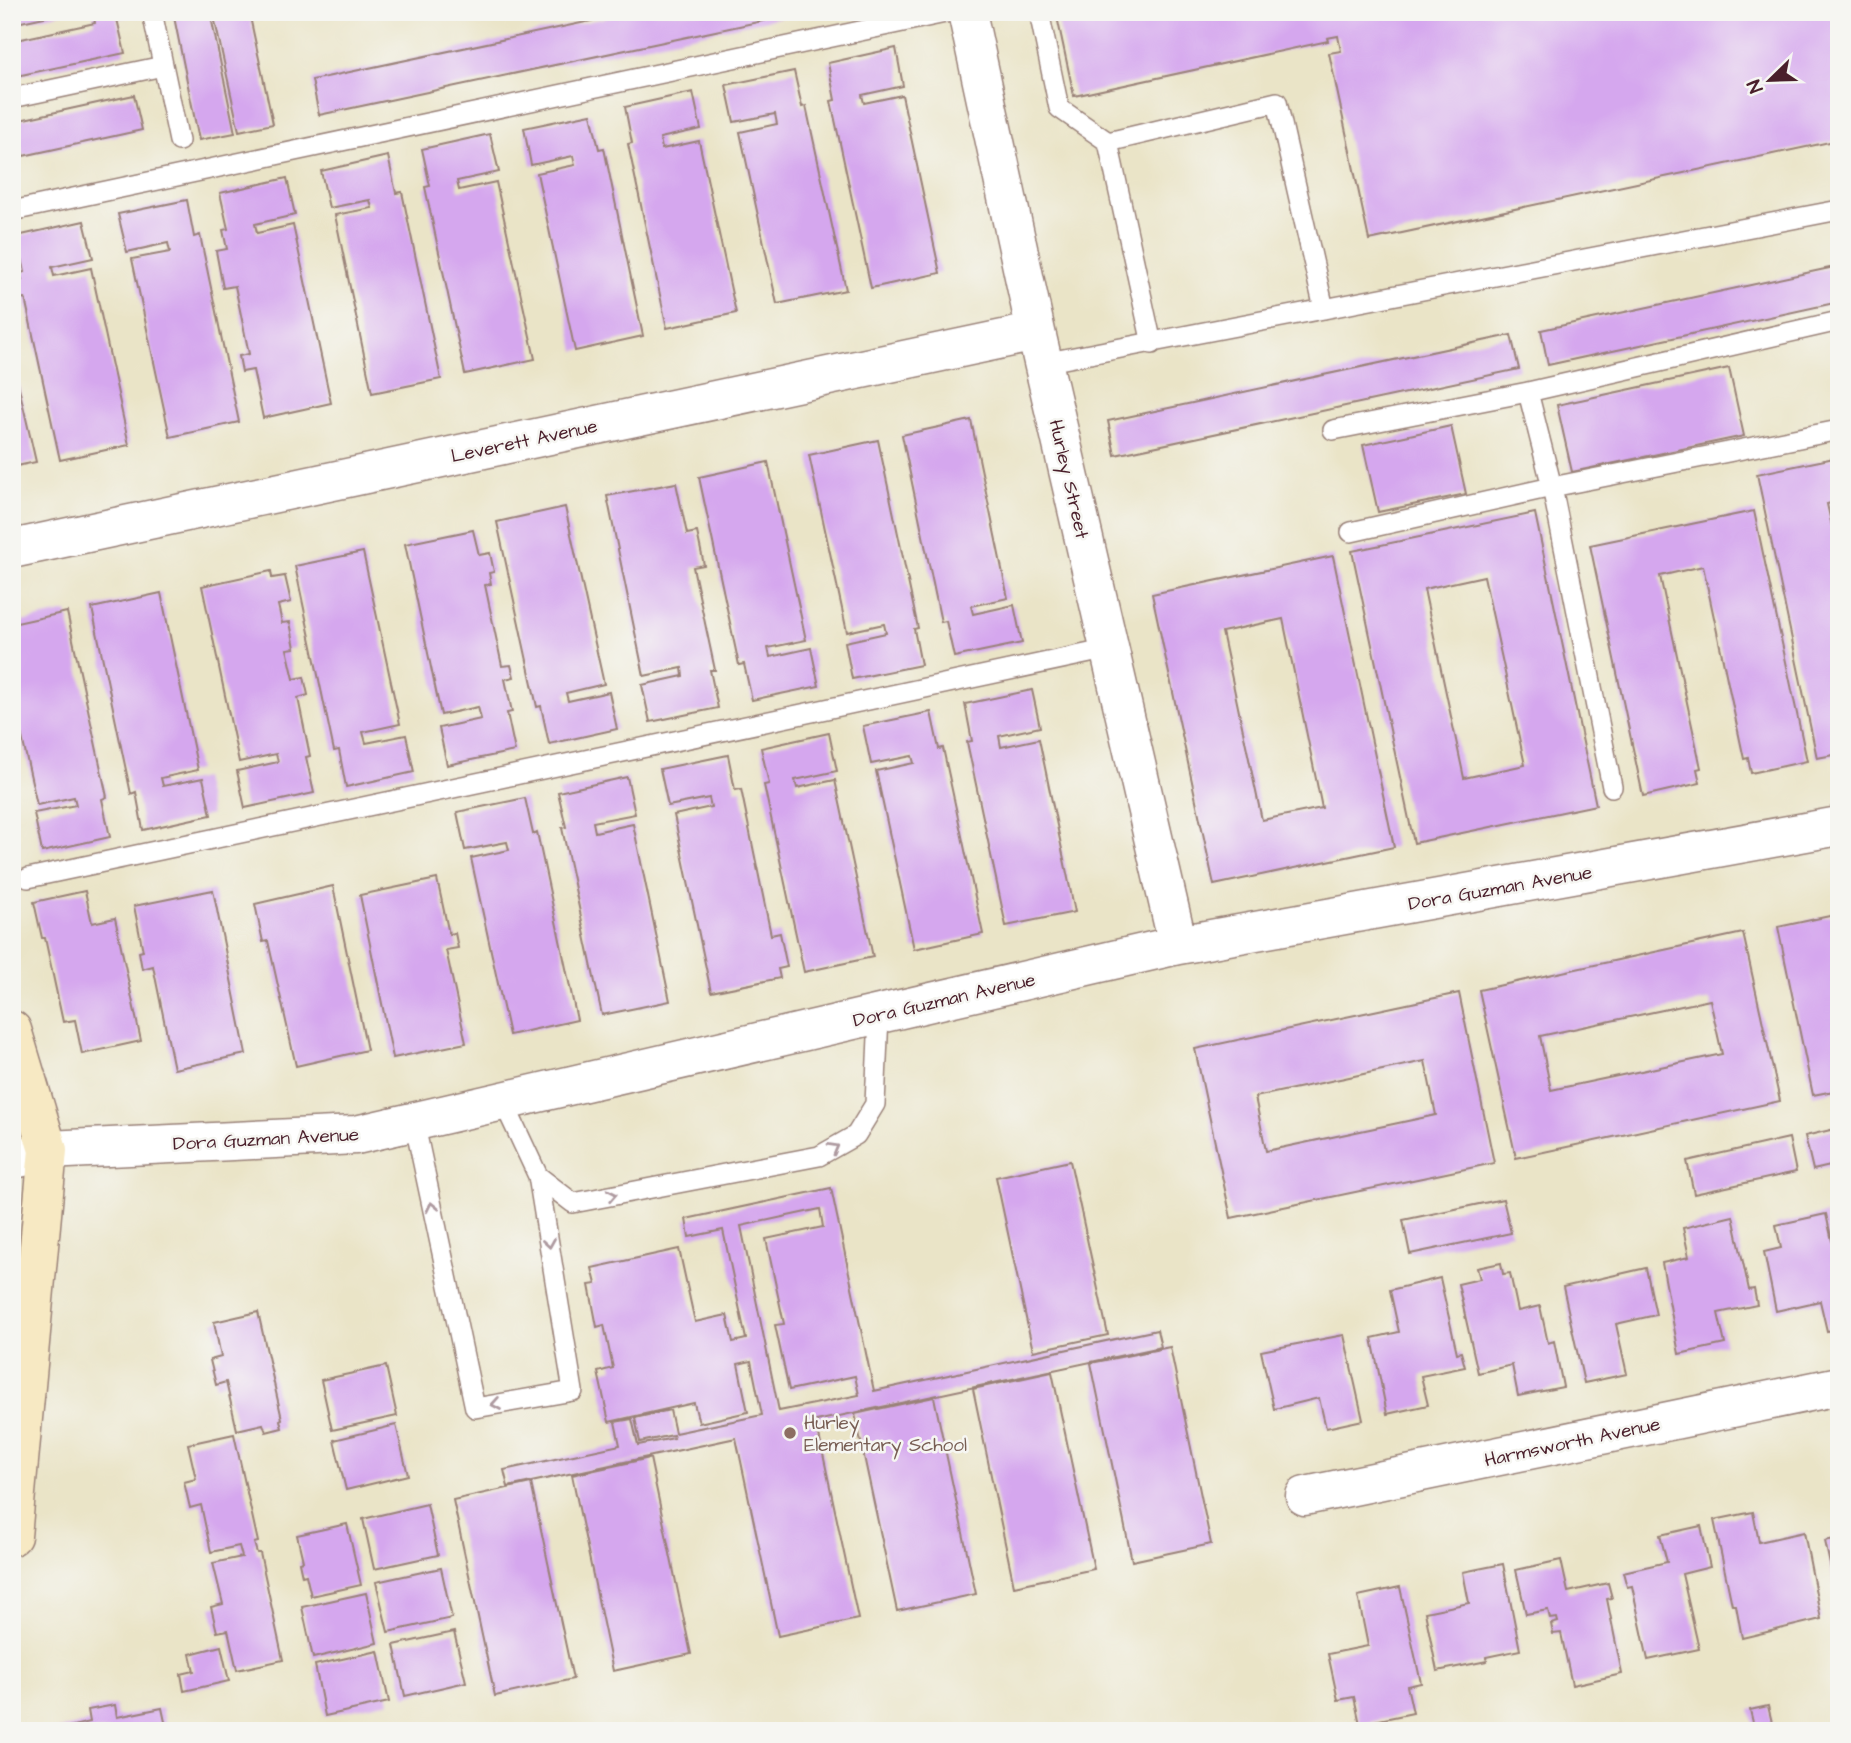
<svg xmlns="http://www.w3.org/2000/svg" width="1851" height="1743" viewBox="0 0 1851 1743" font-family="'Architects Daughter',sans-serif">
  <rect width="100%" height="100%" fill="#f6f6f2"/>
  <filter id="ink" filterUnits="userSpaceOnUse"><feTurbulence type="fractalNoise" baseFrequency=".0143" numOctaves="2"/><feDisplacementMap in="SourceGraphic" scale="14" xChannelSelector="R" yChannelSelector="G"/><feConvolveMatrix kernelMatrix="1 2 1 2 8 2 1 2 1" color-interpolation-filters="sRGB"/></filter>
  <filter id="wash" filterUnits="userSpaceOnUse"><feTurbulence type="fractalNoise" baseFrequency=".00686" numOctaves="4" result="noise"/><feDisplacementMap in="SourceGraphic" scale="28" xChannelSelector="R" yChannelSelector="G"/><feGaussianBlur stdDeviation="1.57" result="paint"/><feColorMatrix in="noise" values="0 0 0 0 0 0 0 0 0 0 0 0 0 0 0 0 0 1.4 0 .05"/><feComposite in="paint" operator="in"/></filter>
  <g filter="url(#wash)">
    <rect width="100%" height="100%" fill="#eae4c7"/>
    <g id="blocks">
      <path fill="#d5a7ee" fill-rule="evenodd" d="M12 12H63V13L12 24Z
        M93 12H130V16L117 19 125 53 12 77V41L95 23Z
        M173 12H210L235 133 199 140Z
        M213 12H249L273 124 239 131Z
        M633 12 800 13 319 115 312 80Z
        M1056 12H1342L1343 16 1360 12H1839V140L1369 240 1329 53 1341 51 1338 36 1327 38 1328 41 1074 96Z
        M896 48 903 86 862 95 864 103 902 95 940 273 871 288 831 101 835 100 828 63Z
        M794 71 802 107 806 106 846 290 777 304 740 132 777 124 775 114 734 122 726 85Z
        M693 92 701 129 660 138 662 149 699 141 736 313 667 328 628 144 632 143 625 107Z
        M134 95 142 130 23 156 15 121Z
        M591 114 599 149 604 148 643 336 575 351 537 173 575 165 573 156 531 165 524 128Z
        M490 134 499 172 457 181 459 190 496 182 535 359 465 374 425 187 430 186 422 149Z
        M388 156 396 193 402 192 441 379 372 393 335 215 372 208 370 200 329 208 321 171Z
        M287 178 295 215 255 224 257 233 293 225 331 403 263 418 253 370 242 372 239 356 249 354 235 286 223 288 216 251 227 249 223 230 228 229 220 193Z
        M187 200 194 237 200 235 239 422 170 437 132 259 170 252 168 243 127 252 118 214Z
        M84 221 93 258 52 267 54 276 91 268 129 445 60 460 25 298 14 300 12 282 22 280 20 273 25 272 17 236Z
        M1839 266V302L1548 365 1541 330Z
        M1511 335 1519 369 1115 455 1108 421Z
        M12 357 36 462 12 467Z
        M1729 368 1744 436 1572 472 1557 405Z
        M971 420 1008 598 971 606 973 614 1014 605 1022 643 954 657 946 621 941 622 902 435Z
        M1451 426 1466 494 1378 512 1363 445Z
        M878 440 918 628 914 629 921 665 852 679 845 642 886 633 884 624 847 632 809 455Z
        M1839 457V501L1827 504 1839 558V754L1817 758 1757 474Z
        M768 462 806 640 768 648 770 657 811 648 819 686 752 700 744 664 739 665 699 477Z
        M676 483 687 534 697 532 704 565 693 567 715 670H710L718 708 650 722 642 685 683 676 682 668 644 676 607 496Z
        M565 507 604 684 566 693 568 701 609 692 617 729 549 744 541 706 537 707 497 522Z
        M1754 511 1807 761 1751 773 1748 758 1744 759 1703 566 1660 576 1701 768 1697 769 1700 783 1643 796 1590 545Z
        M1535 513 1596 805 1414 843 1352 551ZM1484 576 1525 765 1464 778 1424 589Z
        M473 530 479 555 490 553 494 572 489 573 491 584 485 585 502 666 511 665 514 677 505 679 512 712 507 713 515 751 447 765 439 728 481 719 478 707 441 715 405 544Z
        M363 552 400 724 363 732 366 743 406 735 414 772 346 787 339 750 334 751 295 566Z
        M1333 556 1394 847 1214 885 1152 594ZM1283 619 1322 808 1262 820 1222 632Z
        M271 571 272 578 285 576 291 602 278 605 282 623 290 622 295 648 287 649 294 679 304 677 308 695 298 698 310 756 306 757 314 793 245 808 237 771 278 762 276 754 239 762 202 586Z
        M161 593 198 770 161 778 163 786 203 778 211 815 143 830 136 792 131 794 92 608Z
        M67 612 107 797 102 799 110 837 42 852 34 813 76 805 74 797 37 805 12 692V624Z
        M1032 690 1040 727 999 736 1001 747 1039 739 1075 912 1006 926 967 742 972 741 965 704Z
        M931 712 939 749 943 748 983 934 914 949 876 771 914 763 912 756 871 764 863 726Z
        M829 733 837 771 795 780 797 788 835 780 873 957 804 972 764 785 769 784 761 748Z
        M728 755 735 790 741 789 771 935 780 933 787 967 778 969 780 978 711 992 674 815 711 807 709 798 668 806 660 769Z
        M627 777 635 814 593 822 595 832 633 824 670 1001 602 1015 562 828 566 827 558 792Z
        M525 798 533 834 537 832 577 1020 509 1035 471 858 509 850 507 842 465 850 457 812Z
        M437 879 449 934 455 933 458 948 446 950 466 1043 393 1058 360 895Z
        M333 886 367 1050 296 1066 268 941 263 942 255 904Z
        M213 890 246 1054 174 1069 153 966 142 969 139 952 143 951 134 906Z
        M85 891 92 923 115 918 141 1041 82 1054 75 1020 63 1022 45 938H42L34 902Z
        M1839 914V974L1835 975 1839 990V1090L1813 1095 1778 927Z
        M1743 933 1780 1101 1516 1158 1479 990ZM1710 1000 1722 1054 1551 1090 1540 1036Z
        M1459 993 1494 1163 1231 1218 1195 1049ZM1425 1061 1436 1115 1266 1151 1255 1097Z
        M1839 1128V1164L1813 1170 1805 1136Z
        M1789 1138 1796 1172 1694 1194 1687 1161Z
        M1070 1161 1108 1335 1033 1351 996 1177Z
        M831 1188 874 1391 1157 1330 1161 1347 816 1421 858 1619 778 1636 736 1438 508 1487 504 1470 620 1445 615 1422 632 1419 638 1445 674 1438 673 1435 640 1442 635 1418 670 1410 675 1433 762 1415 751 1361 738 1364 748 1412 699 1423 694 1403 609 1422 598 1372 613 1368 604 1325 597 1327 589 1285 596 1284 592 1268 679 1249 695 1322 727 1315 733 1342 746 1339 723 1230 689 1237 686 1219ZM820 1209 823 1227 766 1239 784 1324 775 1325 789 1390 855 1376 859 1395 779 1411 741 1226Z
        M1503 1199 1511 1233 1410 1254 1403 1220Z
        M1826 1214 1832 1241 1839 1239V1329L1827 1331 1820 1301 1776 1311 1764 1252 1781 1248 1776 1225Z
        M1733 1216 1749 1290 1754 1289 1757 1305 1718 1313 1725 1344 1679 1354 1662 1263 1689 1257 1683 1228Z
        M1501 1263 1503 1274 1510 1273 1518 1311 1540 1306 1548 1343 1554 1341 1563 1387 1518 1396 1512 1365 1478 1373 1458 1284 1480 1279 1477 1268Z
        M1646 1268 1656 1315 1616 1324 1627 1374 1584 1383 1563 1287Z
        M1440 1278 1457 1353 1461 1352 1465 1367 1421 1376 1428 1405 1387 1414 1372 1338 1399 1332 1390 1290Z
        M258 1312 282 1419 280 1420 282 1428 266 1432 263 1424 237 1430 226 1382 216 1385 210 1360 221 1357 214 1322Z
        M1344 1335 1363 1420 1326 1428 1319 1398 1274 1409 1261 1351Z
        M1170 1347 1211 1544 1132 1561 1091 1363Z
        M386 1366 397 1416 332 1430 321 1380Z
        M1052 1372 1094 1569 1014 1586 973 1389Z
        M934 1397 976 1594 897 1611 855 1414Z
        M396 1425 408 1475 346 1490 334 1440Z
        M234 1434 258 1542 254 1543 257 1553H260L283 1660 237 1670 228 1630 217 1632 211 1607 223 1604 213 1563 242 1557 239 1546 211 1552 201 1505 190 1508 184 1482 196 1479 188 1444Z
        M650 1458 691 1654 613 1671 572 1475Z
        M531 1483 573 1679 495 1696 453 1500Z
        M427 1504 438 1555 374 1569 363 1519Z
        M1753 1512 1759 1542 1804 1532 1821 1619 1742 1638 1736 1605H1732L1714 1520Z
        M347 1524 361 1585 311 1596 306 1575 302 1576 299 1562 303 1561 297 1535Z
        M1701 1526 1710 1567 1682 1574 1699 1649 1648 1660 1632 1586 1627 1587 1623 1572 1667 1562 1660 1535Z
        M1839 1538V1602H1838L1825 1541Z
        M1561 1560 1568 1592 1608 1583 1612 1598 1607 1599 1622 1674 1572 1685 1561 1633 1553 1634 1551 1624 1558 1622 1557 1618 1550 1619 1548 1610 1526 1614 1516 1570Z
        M1503 1564 1520 1650 1486 1657 1487 1661 1437 1671 1425 1612 1469 1603 1463 1572Z
        M441 1568 452 1618 388 1632 376 1582Z
        M1400 1587 1421 1683 1407 1686 1413 1713 1360 1724 1354 1697 1338 1700 1328 1654 1368 1646 1358 1596Z
        M366 1593 377 1643 313 1658 302 1607Z
        M454 1632 466 1682 405 1696 394 1645Z
        M221 1646 229 1681 184 1691 181 1674 194 1671 190 1654Z
        M378 1651 389 1702 325 1716 315 1665Z
        M115 1705 117 1717 162 1708 167 1731H52L90 1722 88 1710Z
        M1768 1706 1774 1731H1755L1750 1710Z"/>
    </g>
  </g>
  <g filter="url(#ink)">
    <use href="#blocks" fill-opacity="0" stroke="#9a8279" stroke-width="2"/>
    <g fill="none" stroke-linecap="round" stroke-linejoin="round">
      <g stroke="#9a8279" stroke-width="22">
        <path id="lane" d="M152 12 179 141
          M1039 12 1059 108 1108 142
          M12 98 163 66
          M12 211 950 12
          M1152 344 1108 142 1277 102 1324 309
          M1043 363 1834 211 1839 213
          M1333 430 1528 392
          M1351 532 1552 487 1528 392 1839 321
          M1612 787 1552 487 1839 430
          M28 878 1109 649
          M503 1101 538 1176 573 1203 819 1156 856 1135 875 1104 879 1015
          M414 1121 475 1408 573 1391 538 1176"/>
      </g>
      <g stroke="#9a8279" stroke-width="41">
        <path id="street" d="M967 12 1036 332 1178 945
          M12 549 1036 332
          M12 1160 48 1150 356 1135 1178 945 1839 826
          M1305 1496 1839 1386"/>
      </g>
      <g stroke="#9a8279" stroke-width="41">
        <path id="secondary" d="M12 1030 48 1150 12 1536"/>
      </g>
      <use href="#lane" stroke="#fff" stroke-width="19"/>
      <use href="#street" stroke="#fff" stroke-width="38"/>
      <use href="#secondary" stroke="#f7e9c3" stroke-width="38"/>
    </g>
    <defs><path id="oneway-chevron" d="M-2-3.5L2.5 0L-2 3.5" fill="none" stroke-width="1.6" stroke-linecap="round" stroke-linejoin="round" transform="scale(1.75)"/></defs>
    <g stroke="#ae9aa0">
      <use href="#oneway-chevron" transform="translate(834 1148) rotate(-29)"/>
      <use href="#oneway-chevron" transform="translate(612 1195) rotate(-11)"/>
      <use href="#oneway-chevron" transform="translate(432 1207) rotate(-102)"/>
      <use href="#oneway-chevron" transform="translate(549 1243) rotate(81)"/>
      <use href="#oneway-chevron" transform="translate(496 1404) rotate(170)"/>
    </g>
  </g>
  <circle fill="#8d6e63" stroke="#f6f6f2" stroke-width="2.5" cx="790" cy="1433" r="7"/>
  <g text-anchor="middle" stroke-width="5" stroke-linejoin="round" paint-order="stroke">
    <g font-size="19" fill="#4a1f2b" stroke="#f6f6f2">
      <text transform="translate(524 440) rotate(-12)" y="7">Leverett Avenue</text>
      <text transform="translate(1070 479) rotate(77)" y="7">Hurley Street</text>
      <text transform="translate(1500 887) rotate(-10)" y="7">Dora Guzman Avenue</text>
      <text transform="translate(944 999) rotate(-13)" y="7">Dora Guzman Avenue</text>
      <text transform="translate(266 1138) rotate(-3)" y="7">Dora Guzman Avenue</text>
      <text transform="translate(1572 1441) rotate(-12)" y="7">Harmsworth Avenue</text>
    </g>
    <g font-size="19" fill="#785e54" stroke="#f6f6f2" text-anchor="start">
      <text x="804" y="1429">Hurley<tspan x="804" dy="22">Elementary School</tspan></text>
    </g>
  </g>
  <rect width="1851" height="1743" fill="none" stroke="#f6f6f2" stroke-width="42"/>
  <g transform="translate(1770 80) rotate(247)" stroke="#f6f6f2" stroke-width="5" paint-order="stroke">
  <path d="M0-5L12 26L0 18L-12 26Z" fill="#4a1f2b"/>
  <text y="-10" font-size="19" font-weight="bold" text-anchor="middle" fill="#4a1f2b">N</text>
  </g>
</svg>
